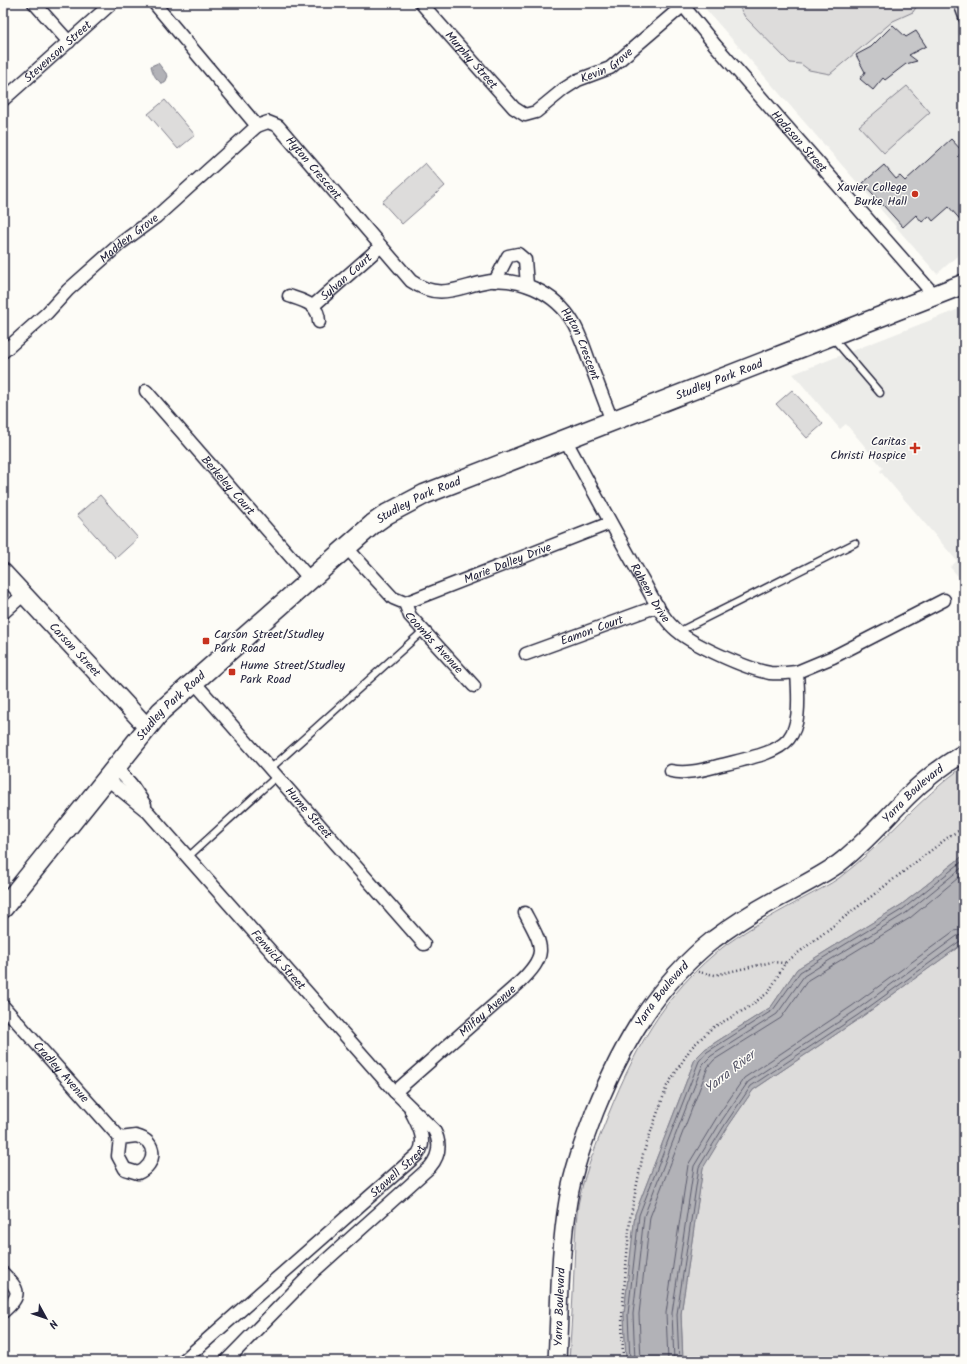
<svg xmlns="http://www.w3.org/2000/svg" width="967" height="1364" viewBox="0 0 967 1364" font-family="Kalam,sans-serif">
  <rect width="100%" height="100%" fill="#fdfcf7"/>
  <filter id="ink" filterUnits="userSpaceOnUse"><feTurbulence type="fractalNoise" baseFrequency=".025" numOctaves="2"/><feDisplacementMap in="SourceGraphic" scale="8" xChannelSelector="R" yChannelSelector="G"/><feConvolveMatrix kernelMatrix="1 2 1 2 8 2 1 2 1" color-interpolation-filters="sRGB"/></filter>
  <g filter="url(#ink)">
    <path fill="#ecece9" d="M703 3H964V250L937 274 703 6Z
      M964 307V583L950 567 957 561 880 471 883 468 846 424 840 429 793 374Z"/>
    <path fill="#dddcdb" stroke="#807f8b" d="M737 3H919L913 12 893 21 830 74 809 70 801 64 790 63 745 17Z
      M907 86 930 112 884 153 859 126Z
      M165 100 195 135 178 149 148 114Z
      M425 163 445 186 402 224 382 202Z
      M792 390 823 424 807 438 776 404Z
      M100 495 138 538 116 558 77 515Z
      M964 766V855L901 905 797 969 771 1007 705 1049 695 1059 635 1214 624 1314 626 1361H569C571 1330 573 1300 574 1269 575 1248 575 1226 578 1205 583 1178 593 1153 603 1128 631 1056 663 992 727 944 752 926 779 912 806 897 817 891 829 885 839 878 884 844 918 799 964 766Z
      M964 943V1361H683L681 1314 703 1167 729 1125 753 1090 860 1018Z"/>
    <path fill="#b2b2b7" stroke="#787885" d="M158 63 168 76 165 83H161C155 78 153 74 151 66Z
      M964 855V943L860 1018 753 1090 729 1125 703 1168 681 1314 683 1361H626L624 1314 635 1214 695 1059 705 1049 771 1007 797 969 901 905Z"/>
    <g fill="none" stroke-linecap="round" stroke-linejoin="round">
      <path stroke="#5c5c6d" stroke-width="1" d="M630 1361 628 1314 639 1215 699 1061 707 1052 773 1010 800 972 903 909 964 860
        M635 1361 633 1314 644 1216 703 1064 711 1056 777 1014 804 976 906 913 964 866
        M641 1361 639 1314 650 1217 708 1067 714 1060 781 1018 808 980 910 918 964 873
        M668 1361 666 1313 688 1165 717 1117 744 1078 852 1006 954 931 964 929
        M674 1361 672 1313 694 1166 722 1120 748 1082 855 1011 957 936 964 935
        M679 1361 677 1314 699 1167 726 1123 751 1086 858 1015 960 941 964 940"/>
    </g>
    <path fill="#c6c6c8" stroke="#22223b" d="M893 25 906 37 916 31 926 46 909 55 917 61 906 64 885 80 883 78 873 90 860 79 865 72 856 55 871 47Z
      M951 139 963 152 959 155 964 160V224L949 207 933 221 929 216 922 222 916 215 903 227 863 183 884 165 896 179 900 176 905 181Z"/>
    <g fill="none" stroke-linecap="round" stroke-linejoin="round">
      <g stroke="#22223b" stroke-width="9">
        <path id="lane" d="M959 9 964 23
          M833 338 880 393
          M678 632 855 543
          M270 769 423 631
          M188 857 277 776"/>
      </g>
      <g stroke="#22223b" stroke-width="15">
        <g id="street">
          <path d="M34 3 69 42"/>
          <path id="s1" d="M154 3 257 126 268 122 278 126 411 281C437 299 453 290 480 283 516 274 556 292 574 324 580 335 584 347 588 358 596 379 604 400 612 421"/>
          <path id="s2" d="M421 3 514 108 525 115 536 112 564 89 578 80 610 68 686 3"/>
          <path id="s3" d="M681 3 715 45 935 296"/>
          <path id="s4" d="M3 100 112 3"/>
          <path d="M495 281 508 256 518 254 525 260 527 285"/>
          <path d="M289 296C304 301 319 304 319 322"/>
          <path id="s5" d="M313 306 380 247"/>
          <path id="s6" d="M3 352 47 313 68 290 121 243 156 217 257 126"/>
          <path id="s7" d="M146 391 310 579"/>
          <path id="s8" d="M565 439C590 485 615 531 641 577 651 594 660 615 674 628 690 644 747 669 770 673 779 674 788 673 797 672 802 744 793 748 726 764 708 768 689 775 671 771"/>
          <path id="s9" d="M346 547 393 598 405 603 410 616 474 686"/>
          <path id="s10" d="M405 603 610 523"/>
          <path d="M3 613 23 595"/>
          <path id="s11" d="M526 654 658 606"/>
          <path d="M797 672 833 657 944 600"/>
          <path id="s12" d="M194 682 424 944"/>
          <path d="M115 767 131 784 145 805"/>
          <path id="s13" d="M106 778 148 812 395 1092 434 1130C441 1143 440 1155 430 1167L313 1272 226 1361"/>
          <path id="s14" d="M3 1006 120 1138"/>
          <path id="s15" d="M395 1092 519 983C549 954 543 947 525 913"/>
          <path d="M136 1136C158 1141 157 1165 138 1173L125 1169 118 1156 120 1138Z"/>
          <path d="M3 1273C19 1290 23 1294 3 1312"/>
          <path id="s16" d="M183 1361 418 1154C428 1140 417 1124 411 1111"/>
        </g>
      </g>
      <g stroke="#22223b" stroke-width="20">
        <g id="secondary">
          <path id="s17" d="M3 572 147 727"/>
          <path id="s18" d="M557 1361C560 1308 559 1253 568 1201 573 1170 584 1140 595 1111 622 1045 657 984 714 939 733 925 753 912 773 901 795 889 818 878 838 864 864 844 885 819 908 796 925 779 944 765 964 753"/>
        </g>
      </g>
      <g stroke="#22223b" stroke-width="22">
        <g id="primary">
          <path id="s19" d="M3 908 161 711 373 524 387 514 425 494 964 284"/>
        </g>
      </g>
      <path stroke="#22223b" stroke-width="2.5" stroke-dasharray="1 3" stroke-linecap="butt" d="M698 972 715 975 772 962 785 963
        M623 1361 622 1315 630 1219 643 1154 667 1086 691 1048 712 1028 746 1009 769 992 785 963 951 835 964 828"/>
      <use href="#lane" stroke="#fdfcf7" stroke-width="6"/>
      <use href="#street" stroke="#fdfcf7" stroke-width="12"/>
      <use href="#secondary" stroke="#fdfcf7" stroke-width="17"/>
      <use href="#primary" stroke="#fdfcf7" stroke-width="19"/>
    </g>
  </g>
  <g fill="#c8321e" stroke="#fdfcf7" stroke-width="1.5">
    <circle cx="915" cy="194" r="4"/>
    <path d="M913 442h4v4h4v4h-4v4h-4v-4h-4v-4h4z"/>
    <rect x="202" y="637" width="8" height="8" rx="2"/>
    <rect x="228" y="668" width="8" height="8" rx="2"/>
  </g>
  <g text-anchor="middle" stroke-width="3" stroke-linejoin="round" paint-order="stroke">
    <g font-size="12" fill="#22223b" stroke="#fdfcf7">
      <text dy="4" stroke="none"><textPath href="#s4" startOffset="73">Stevenson Street</textPath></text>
      <text dy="4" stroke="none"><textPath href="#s2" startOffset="76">Murphy Street</textPath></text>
      <text dy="4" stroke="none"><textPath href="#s2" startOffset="250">Kevin Grove</textPath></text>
      <text dy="4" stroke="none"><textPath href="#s3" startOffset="182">Hodgson Street</textPath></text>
      <text dy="4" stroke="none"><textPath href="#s1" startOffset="238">Hyton Crescent</textPath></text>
      <text dy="4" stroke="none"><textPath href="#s6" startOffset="170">Madden Grove</textPath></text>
      <text dy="4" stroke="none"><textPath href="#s5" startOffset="44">Sylvan Court</textPath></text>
      <text dy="4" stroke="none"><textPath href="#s1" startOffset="590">Hyton Crescent</textPath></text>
      <text dy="4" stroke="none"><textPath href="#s19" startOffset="911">Studley Park Road</textPath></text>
      <text dy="4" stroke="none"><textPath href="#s7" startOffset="125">Berkeley Court</textPath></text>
      <text dy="4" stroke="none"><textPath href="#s19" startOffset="587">Studley Park Road</textPath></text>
      <text dy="4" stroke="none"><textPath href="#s10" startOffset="110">Marie Dalley Drive</textPath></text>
      <text dy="4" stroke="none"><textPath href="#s8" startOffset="176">Raheen Drive</textPath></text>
      <text dy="4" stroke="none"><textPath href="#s11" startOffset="70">Eamon Court</textPath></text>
      <text dy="4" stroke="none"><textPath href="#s9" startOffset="132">Coombs Avenue</textPath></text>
      <text dy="4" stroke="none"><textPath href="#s17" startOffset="106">Carson Street</textPath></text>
      <text dy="4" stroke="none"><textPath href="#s19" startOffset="263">Studley Park Road</textPath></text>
      <text dy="4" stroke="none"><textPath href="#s18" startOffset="714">Yarra Boulevard</textPath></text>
      <text dy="4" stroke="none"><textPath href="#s12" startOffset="174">Hume Street</textPath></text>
      <text dy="4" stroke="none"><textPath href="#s13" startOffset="251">Fenwick Street</textPath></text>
      <text dy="4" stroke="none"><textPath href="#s18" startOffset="390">Yarra Boulevard</textPath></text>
      <text dy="4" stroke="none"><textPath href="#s15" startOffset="123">Milfay Avenue</textPath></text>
      <text dy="4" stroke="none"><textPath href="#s14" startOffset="88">Cradley Avenue</textPath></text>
      <text dy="4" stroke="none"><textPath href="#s16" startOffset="287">Stawell Street</textPath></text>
      <text dy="4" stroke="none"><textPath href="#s18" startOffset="54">Yarra Boulevard</textPath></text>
    </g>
    <g font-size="12" fill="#22223b" stroke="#fdfcf7" text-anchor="end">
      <text x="907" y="191">Xavier College<tspan x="907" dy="14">Burke Hall</tspan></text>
      <text x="906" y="445">Caritas<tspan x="906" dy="14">Christi Hospice</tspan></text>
      <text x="214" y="638" text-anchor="start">Carson Street/Studley<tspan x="214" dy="14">Park Road</tspan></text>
      <text x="240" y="669" text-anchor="start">Hume Street/Studley<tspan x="240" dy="14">Park Road</tspan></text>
    </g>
    <g font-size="13" font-style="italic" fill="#545466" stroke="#fdfcf7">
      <text transform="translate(729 1071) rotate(-38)" y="5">Yarra River</text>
    </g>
  </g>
  <rect width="967" height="1364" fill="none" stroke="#fdfcf7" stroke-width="16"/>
  <rect x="8" y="8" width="951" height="1348" fill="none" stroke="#22223b" stroke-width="1.5" filter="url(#ink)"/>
  <g transform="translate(46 1318) rotate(130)" stroke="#fdfcf7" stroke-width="3" paint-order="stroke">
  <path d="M0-3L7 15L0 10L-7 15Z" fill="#22223b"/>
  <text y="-6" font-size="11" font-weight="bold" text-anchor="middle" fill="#22223b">N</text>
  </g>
</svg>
